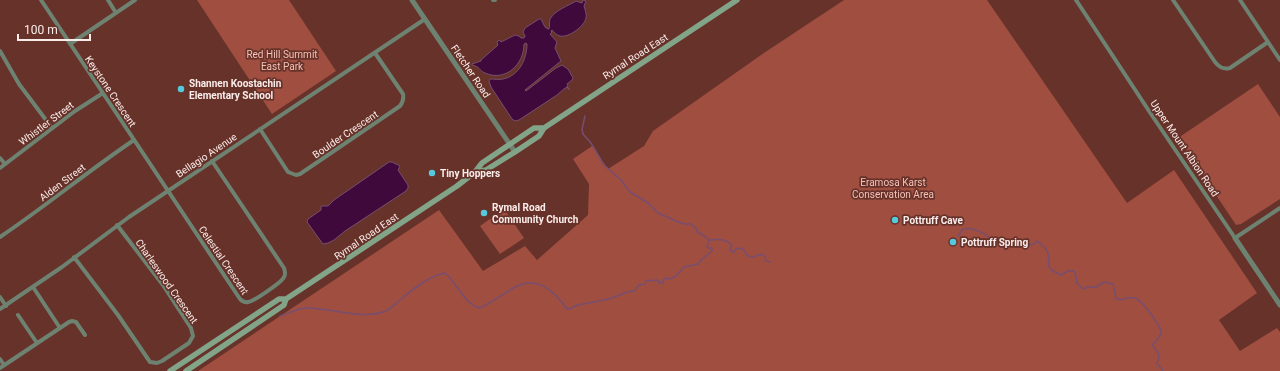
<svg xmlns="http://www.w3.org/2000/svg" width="1280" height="371" viewBox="0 0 1280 371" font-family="Roboto,sans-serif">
  <rect width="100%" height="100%" fill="#673229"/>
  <path fill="#a04e40" d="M197 0H289L336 71 272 114Z
    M844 0H987L1127 203 1174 170 1257 293 1219 320 1240 351 1277 328 1280 332V371H198L439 210 483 271 525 246 537 260 588 215 589 184 573 159 592 146 608 169 644 146 653 131 761 55Z
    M1258 84 1280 117V199L1241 224 1236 225 1178 138Z
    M504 209 524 238 500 254 480 226Z"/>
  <path fill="#3f0a3b" stroke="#774e70" d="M583 0 586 1 584 6C585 10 587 14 586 18 584 27 568 38 560 36 556 35 554 32 552 30L551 31 552 32 550 34 557 42 555 48 561 61 525 90 526 91 556 68 562 65 568 69 573 78 572 80 567 84 568 86 566 88H565L557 95 519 120 515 121 512 119 491 87 489 81 490 79C495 79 499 80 503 79 519 76 527 59 527 44L526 43 524 44C524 65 505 82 485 73 478 70 481 67 472 65V64L481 61V60L498 45 497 42 499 40 501 42 515 35 519 36 521 38H524L525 36 523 32 525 28 539 19H541L545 27 548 29H549C550 26 549 22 550 19 555 10 568 6 576 1L582 3Z
    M389 162H392L400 166 398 170 408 185V188L406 191 345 231 334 240 328 243 323 244 320 240 307 222 308 219 321 210V206H328L334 200Z"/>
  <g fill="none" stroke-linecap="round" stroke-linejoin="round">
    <path stroke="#774e70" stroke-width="1.5" d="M567 87 569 89
      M585 116 582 129 583 134 591 143 604 165 621 180 630 192 648 203 658 213 676 221 684 224H691L696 228 697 232 703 235 709 240C716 239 727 239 732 245L730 250 732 252H734L736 249 742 248 748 256 753 257 762 254 765 257 766 261 770 262
      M958 236 962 230C965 229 969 228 972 229 986 231 995 245 1009 246L1012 242 1017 243 1022 240 1026 241 1029 245 1034 244 1037 241C1041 244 1045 247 1047 251 1053 263 1040 266 1061 275L1068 271H1074L1076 276 1077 283 1083 289 1088 287H1096L1104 282 1113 284 1116 298 1120 300C1125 299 1130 296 1135 298 1142 300 1161 326 1161 332 1160 338 1156 341 1152 345 1158 351 1161 356 1157 363L1163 371
      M280 316C291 313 296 308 309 308 333 309 363 320 386 311 391 309 396 303 400 300 411 290 431 275 445 273 457 283 464 304 480 308 493 302 503 294 515 287 538 275 555 292 567 309H569L578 305 609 299 627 292 634 291 639 285 645 284 646 281 658 280 659 283H662L665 278 670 279 676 276 684 267 698 264 701 260 712 251V248H708L707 246 709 240"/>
    <path stroke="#6d8271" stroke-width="4" d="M41 0 240 299C242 301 244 303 248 302 253 302 282 282 284 277 286 274 285 271 284 268L212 161
      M108 0 116 13
      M493 0H495
      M1076 0 1151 114 1235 238 1280 208
      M1173 0 1215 62C1219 67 1223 70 1230 68L1268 42
      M1240 0 1280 60
      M70 44 135 0
      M0 51 19 84 52 128
      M260 129 288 172 296 175 300 174 400 106C403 102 404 99 403 94L375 53
      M0 158 5 164
      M0 168 75 111 103 93
      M0 237C46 206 88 171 134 140
      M74 257 118 315 150 362 157 363 162 361 189 343 193 336 191 328 163 285 117 225
      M33 287 60 328
      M0 297 6 306
      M0 309 62 267 129 217 425 19
      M18 315 37 343
      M0 359 4 365
      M0 368 69 322 72 321 76 322 85 335"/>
    <path stroke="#6d8271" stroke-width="5" d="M412 0 515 152
      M1235 238 1280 305"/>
    <path stroke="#82a489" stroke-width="5.5" d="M475 172 486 170 515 152 539 136 544 128
      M170 371 279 299H286
      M186 371 284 305 286 299 457 186 475 172 482 163 534 128H544L737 0"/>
  </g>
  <g fill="#55cade" stroke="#673229" stroke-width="1.5">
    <circle cx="181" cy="89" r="4"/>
    <circle cx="432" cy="173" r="4"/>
    <circle cx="484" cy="213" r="4"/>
    <circle cx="895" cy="220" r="4"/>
    <circle cx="953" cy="242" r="4"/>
  </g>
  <g text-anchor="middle" stroke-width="3.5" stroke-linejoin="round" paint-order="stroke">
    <g font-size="10" fill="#f7c2b8" stroke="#673229">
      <text x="282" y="58">Red Hill Summit<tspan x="282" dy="12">East Park</tspan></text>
      <text x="893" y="186">Eramosa Karst<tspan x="893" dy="12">Conservation Area</tspan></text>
    </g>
    <g font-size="10" fill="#fbedeb" stroke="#673229">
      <text transform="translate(635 56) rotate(-33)" y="4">Rymal Road East</text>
      <text transform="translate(471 71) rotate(56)" y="4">Fletcher Road</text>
      <text transform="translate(111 91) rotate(56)" y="4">Keystone Crescent</text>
      <text transform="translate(46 123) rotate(-37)" y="4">Whistler Street</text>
      <text transform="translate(345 134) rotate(-34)" y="4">Boulder Crescent</text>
      <text transform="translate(1185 148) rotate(56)" y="4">Upper Mount Albion Road</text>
      <text transform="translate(206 155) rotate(-34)" y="4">Bellagio Avenue</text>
      <text transform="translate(62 182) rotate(-37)" y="4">Alden Street</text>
      <text transform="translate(366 236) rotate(-34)" y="4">Rymal Road East</text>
      <text transform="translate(224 260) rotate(56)" y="4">Celestial Crescent</text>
      <text transform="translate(167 281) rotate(55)" y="4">Charleswood Crescent</text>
    </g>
    <g font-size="10" font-weight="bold" fill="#fbedeb" stroke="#673229" text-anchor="start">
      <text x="189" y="87">Shannen Koostachin<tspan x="189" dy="12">Elementary School</tspan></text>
      <text x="440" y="177">Tiny Hoppers</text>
      <text x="492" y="211">Rymal Road<tspan x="492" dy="12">Community Church</tspan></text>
      <text x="903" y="224">Pottruff Cave</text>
      <text x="961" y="246">Pottruff Spring</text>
    </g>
  </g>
  <path d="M18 34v6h72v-6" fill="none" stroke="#fbedeb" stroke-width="2"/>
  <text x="24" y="34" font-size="12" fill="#fbedeb" stroke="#673229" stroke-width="3" paint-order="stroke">100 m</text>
</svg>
